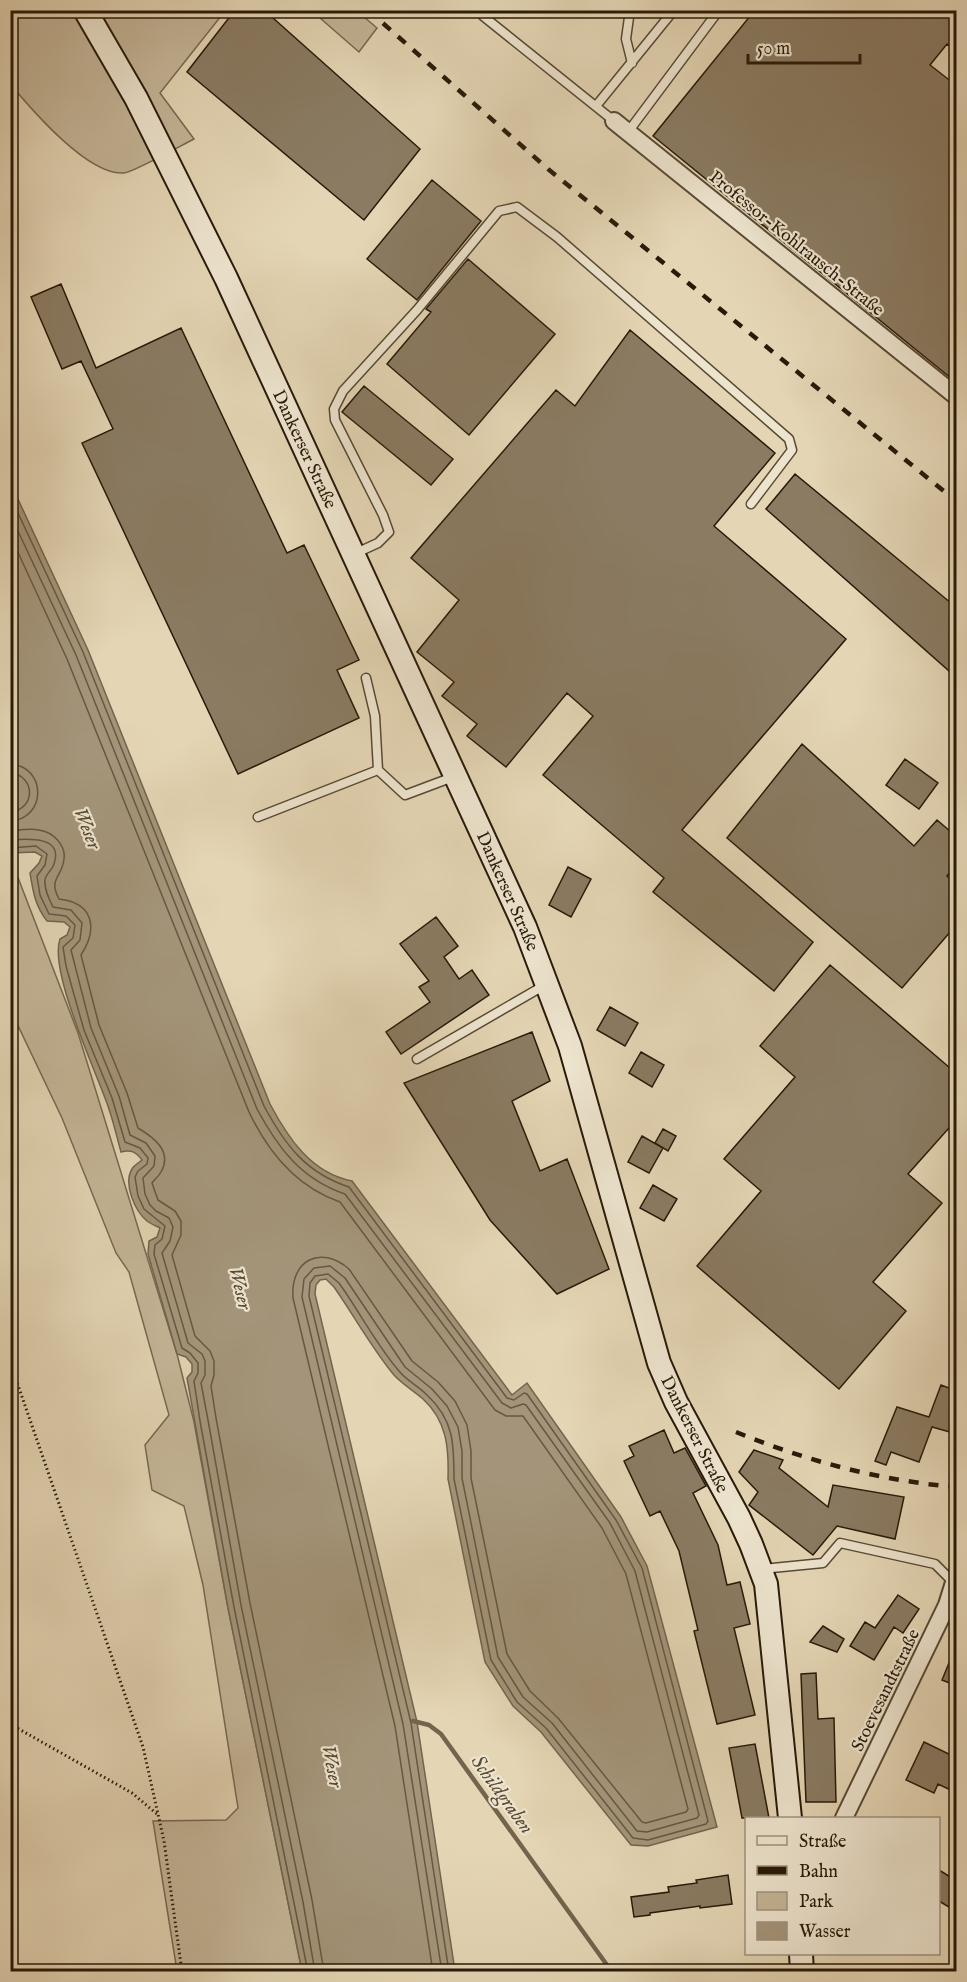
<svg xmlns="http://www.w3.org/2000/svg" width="967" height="1982" viewBox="0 0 967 1982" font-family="'IM FELL English',serif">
  <rect width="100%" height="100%" fill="#e4d5b4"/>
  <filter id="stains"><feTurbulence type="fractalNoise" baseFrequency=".00333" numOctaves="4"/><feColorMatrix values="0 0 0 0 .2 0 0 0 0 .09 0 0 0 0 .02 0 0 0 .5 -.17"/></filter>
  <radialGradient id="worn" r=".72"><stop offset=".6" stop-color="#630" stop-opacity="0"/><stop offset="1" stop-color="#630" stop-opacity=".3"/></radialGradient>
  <path fill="#c4b597" stroke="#766850" stroke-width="1.5" d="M10 11H225L160 93 194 139C182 145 134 172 124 173 88 176 32 110 11 85Z
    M312 11H357L377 28 359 52Z
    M10 857 78 1033 177 1354 194 1422 228 1608 302 1971H177L153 1821 226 1820 238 1808 203 1585 184 1506 152 1490 145 1445 169 1415 129 1272 116 1253 62 1118 11 1011Z"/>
  <path fill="#a4957a" stroke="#72644d" stroke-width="1.5" d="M10 482 88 650 270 1104C288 1138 311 1173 352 1181L512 1395 527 1383 621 1517 647 1566 717 1827 648 1846 631 1845 541 1732 513 1706 485 1662 448 1479C449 1448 447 1421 423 1399 414 1391 402 1384 394 1375 373 1350 353 1314 334 1287L326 1279 320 1280 316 1285 315 1294 417 1722 455 1971H302L228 1608 187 1378 192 1372V1364L186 1357 177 1354 148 1254 149 1241 157 1237 160 1228C156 1226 151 1224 147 1221 135 1211 123 1184 132 1169 134 1165 139 1163 142 1160 136 1152 131 1149 121 1152 116 1134 112 1115 105 1098 93 1065 49 970 60 939L67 935 70 927 64 922 47 921C35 906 33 891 30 873L39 863 42 856 35 852 11 853V800L16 797V790L10 785Z"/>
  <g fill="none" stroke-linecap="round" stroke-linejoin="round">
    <path stroke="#665842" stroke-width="1.5" d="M10 496 83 652 264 1106C285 1145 306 1173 349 1187L507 1398 514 1400 524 1393 527 1394 616 1520 642 1568 708 1821 706 1824 648 1840 633 1838 546 1728 517 1702 491 1660 454 1479C454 1444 454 1420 427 1395 418 1386 406 1380 399 1371 376 1344 359 1311 339 1283L328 1274 315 1276 310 1283 309 1296 411 1723 449 1972
      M10 514 76 655 257 1109C278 1148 301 1179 345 1194L502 1403 511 1408 523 1404 526 1405 610 1523 635 1571 699 1815 697 1818 647 1832 637 1831 552 1723 523 1697 498 1657 462 1478V1451L458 1427 447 1406 432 1389 405 1367 345 1278 330 1266 314 1268 304 1279 302 1297 403 1724 442 1972
      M10 535 67 659 249 1112C268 1152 296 1187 340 1202L495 1410 506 1416H523L602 1528 626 1574 688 1809 686 1812 646 1823 642 1822 558 1718 530 1691 507 1654 471 1478V1451L467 1425 455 1401 438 1382 412 1361 349 1269C320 1244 290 1261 293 1298L395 1726 433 1972
      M10 764C47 766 47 819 10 821
      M10 773C36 775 36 810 10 812
      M10 831C20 830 30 828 39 830 53 832 66 845 64 859 62 878 48 878 59 899 94 903 98 929 81 955L99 1025 127 1093 138 1128C153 1137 173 1151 161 1172 159 1176 155 1179 152 1183L158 1200 175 1211 181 1221V1235L172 1255 195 1336 210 1351 214 1361V1375L211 1386 216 1418 250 1603 312 1900 324 1972
      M10 840C26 839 64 835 54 864 52 870 45 875 45 880 44 889 49 899 53 907L71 910 82 923 80 940 71 950 91 1028 119 1096 130 1135 146 1143 155 1156 154 1166 143 1178 145 1194 150 1205 156 1211 169 1218 173 1227 170 1241 162 1253 188 1343 202 1354 205 1361V1375L201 1383 208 1420 241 1605 303 1902 315 1972
      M10 848 36 846 47 854 45 865 37 876 40 895 49 914 66 916 75 925 73 938 63 947 66 966 84 1030 112 1098 125 1142 140 1148 148 1158 147 1164 138 1171 135 1177 138 1196 144 1209 165 1226 162 1239 155 1245 154 1254 182 1348 190 1353 198 1363V1373L194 1381 200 1421 234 1607 308 1972"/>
    <path stroke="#72644d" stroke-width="4.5" d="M413 1721 429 1725 441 1734 612 1972"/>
  </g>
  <path fill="#8a7b62" stroke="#281a09" stroke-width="1.5" d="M235 10H264L420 149 364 220 187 72Z
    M755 10H957V52L947 44 930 65 957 86V383L653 136Z
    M432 180 481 221 417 300 367 259Z
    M468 259 555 334 469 435 387 364 431 312 426 309Z
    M61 284 96 368 181 328 287 553 304 545 359 660 337 670 359 718 238 774 82 443 113 429 81 361 62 369 31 297Z
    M630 330 775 453 714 526 846 639 682 830 813 942 774 991 653 892 664 878 543 775 593 716 567 693 506 767 467 736 477 724 442 696 454 682 417 652 459 600 411 558 556 390 575 406Z
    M364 386 453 459 431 485 342 412Z
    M795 474 957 608V678L766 509Z
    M802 744 914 846 937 820 957 837V865L947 876 957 885V924L902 988 727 838Z
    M905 759 938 783 919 809 886 785Z
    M568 867 591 879 571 917 549 905Z
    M436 917 458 946 444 957 459 979 472 970 489 995 401 1054 386 1032 430 1002 419 987 429 981 400 944Z
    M830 965 957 1074V1119L908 1174 942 1203 873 1282 906 1311 839 1389 697 1266 761 1191 724 1159 795 1077 760 1046Z
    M610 1007 638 1023 625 1046 597 1030Z
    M532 1032 550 1081 512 1101 540 1171 567 1159 609 1269 557 1294 490 1220 404 1083Z
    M641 1052 664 1065 652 1087 629 1073Z
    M663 1129 676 1136 668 1151 655 1143Z
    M642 1136 663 1148 649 1173 628 1162Z
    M653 1185 677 1199 664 1221 640 1208Z
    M941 1385 957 1391V1434L932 1427 919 1462 891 1452 886 1465 875 1461 897 1407 929 1417Z
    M664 1430 674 1453 685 1448 706 1486 693 1493 718 1545 727 1585 740 1582 750 1624 734 1628 755 1715 717 1724 694 1631 698 1630 679 1551 660 1511 650 1516 624 1461 634 1456 629 1446Z
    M754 1450 783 1460 779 1468 828 1507 833 1485 904 1497 895 1539 837 1526 813 1555 749 1505 758 1492 739 1472Z
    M898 1595 919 1609 903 1633 894 1627 874 1660 850 1646 865 1622 875 1628Z
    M823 1626 844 1639 837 1652 810 1642Z
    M956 1646H957V1686L942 1680Z
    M816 1673 818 1719 834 1718 836 1802H806L801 1674Z
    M924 1742 957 1758V1793L938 1784 934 1793 906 1780Z
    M755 1744 769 1818H742L729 1748Z
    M939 1870 957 1881V1912L939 1901Z
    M728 1875 732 1904 700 1908V1906L650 1913V1915L634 1917 631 1897 669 1892 668 1887 697 1883 696 1880Z"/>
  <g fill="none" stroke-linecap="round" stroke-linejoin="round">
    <g stroke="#574934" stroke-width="11">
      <path id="service" d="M479 10 483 16 614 121
        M630 10 626 39 632 63
        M596 106 674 10
        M628 132 719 10
        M354 554 378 543 389 532 383 515 335 420 334 409 343 391 417 310 499 211 517 207 557 237 789 439 792 450 751 504
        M366 678 375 716 378 770
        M258 817 378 770 405 795 453 777
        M417 1059 545 985
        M761 1569 823 1563 840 1543 935 1564 954 1583"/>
    </g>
    <g stroke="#574934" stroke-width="20">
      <path id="minor" d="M614 121 956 396
        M844 1818 947 1605 956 1576"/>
    </g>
    <g stroke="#281a09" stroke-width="26">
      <path id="secondary" d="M85 10 136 98 226 278 525 927 570 1046 659 1363 676 1402 739 1518 751 1544 766 1584 790 1818
        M801 1954 802 1972"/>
    </g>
    <path stroke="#281a09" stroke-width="3" stroke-dasharray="1.5 3" stroke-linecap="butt" d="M10 1362 143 1747 164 1841 182 1972
      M10 1724 132 1793 157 1814"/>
    <use href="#service" stroke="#ede4ce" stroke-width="8"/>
    <use href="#minor" stroke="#ede4ce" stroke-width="16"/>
    <use href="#secondary" stroke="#ede4ce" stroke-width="22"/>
    <path stroke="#281a09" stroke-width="4.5" stroke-dasharray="10 10" stroke-linecap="butt" d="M368 10 548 169 956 501
      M736 1432C806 1461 882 1481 956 1487"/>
  </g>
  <g text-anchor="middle" stroke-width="4.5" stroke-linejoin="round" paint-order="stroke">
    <g font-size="18" fill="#281a09" stroke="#ede4ce">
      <text transform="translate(797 243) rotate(39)" y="6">Professor-Kohlrausch-Straße</text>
      <text transform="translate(305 449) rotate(65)" y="6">Dankerser Straße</text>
      <text transform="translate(508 891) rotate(66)" y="6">Dankerser Straße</text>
      <text transform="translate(695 1434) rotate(63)" y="6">Dankerser Straße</text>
      <text transform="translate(885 1690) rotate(-64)" y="6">Stoevesandtstraße</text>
    </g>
    <g font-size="20" font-style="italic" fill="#5a4b36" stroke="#ede4ce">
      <text transform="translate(88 828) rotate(68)" y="7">Weser</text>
      <text transform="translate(241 1288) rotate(76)" y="7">Weser</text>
      <text transform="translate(333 1766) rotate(79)" y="7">Weser</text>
      <text transform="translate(503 1794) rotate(54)" y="7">Schildgraben</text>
    </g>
  </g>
  <rect width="967" height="1982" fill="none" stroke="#e4d5b4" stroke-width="36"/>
  <rect x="12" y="12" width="943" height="1958" fill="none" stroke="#281a09" stroke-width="3"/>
  <rect x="18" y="18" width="931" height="1946" fill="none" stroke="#281a09" stroke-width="1.5"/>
  <rect x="745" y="1817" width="195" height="138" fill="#ede4ce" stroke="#9e937f" stroke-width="1.5"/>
  <rect x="757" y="1836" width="30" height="9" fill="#ede4ce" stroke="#9e937f" stroke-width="1.5"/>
  <text x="799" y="1847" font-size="18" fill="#281a09">Straße</text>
  <rect x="757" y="1866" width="30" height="9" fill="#281a09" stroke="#9e937f" stroke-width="1.5"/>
  <text x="799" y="1877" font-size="18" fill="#281a09">Bahn</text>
  <rect x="757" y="1892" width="30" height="18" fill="#c4b597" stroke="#9e937f" stroke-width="1.5"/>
  <text x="799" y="1907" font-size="18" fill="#281a09">Park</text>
  <rect x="757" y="1922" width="30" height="18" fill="#a4957a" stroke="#9e937f" stroke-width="1.5"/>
  <text x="799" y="1937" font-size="18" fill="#281a09">Wasser</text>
  <path d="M748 54v9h112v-9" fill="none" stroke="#281a09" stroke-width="3"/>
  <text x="757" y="54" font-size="18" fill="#281a09" stroke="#ede4ce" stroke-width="4.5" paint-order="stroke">50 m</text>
  <rect width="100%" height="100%" filter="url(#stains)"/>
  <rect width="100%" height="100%" fill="url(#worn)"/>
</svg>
